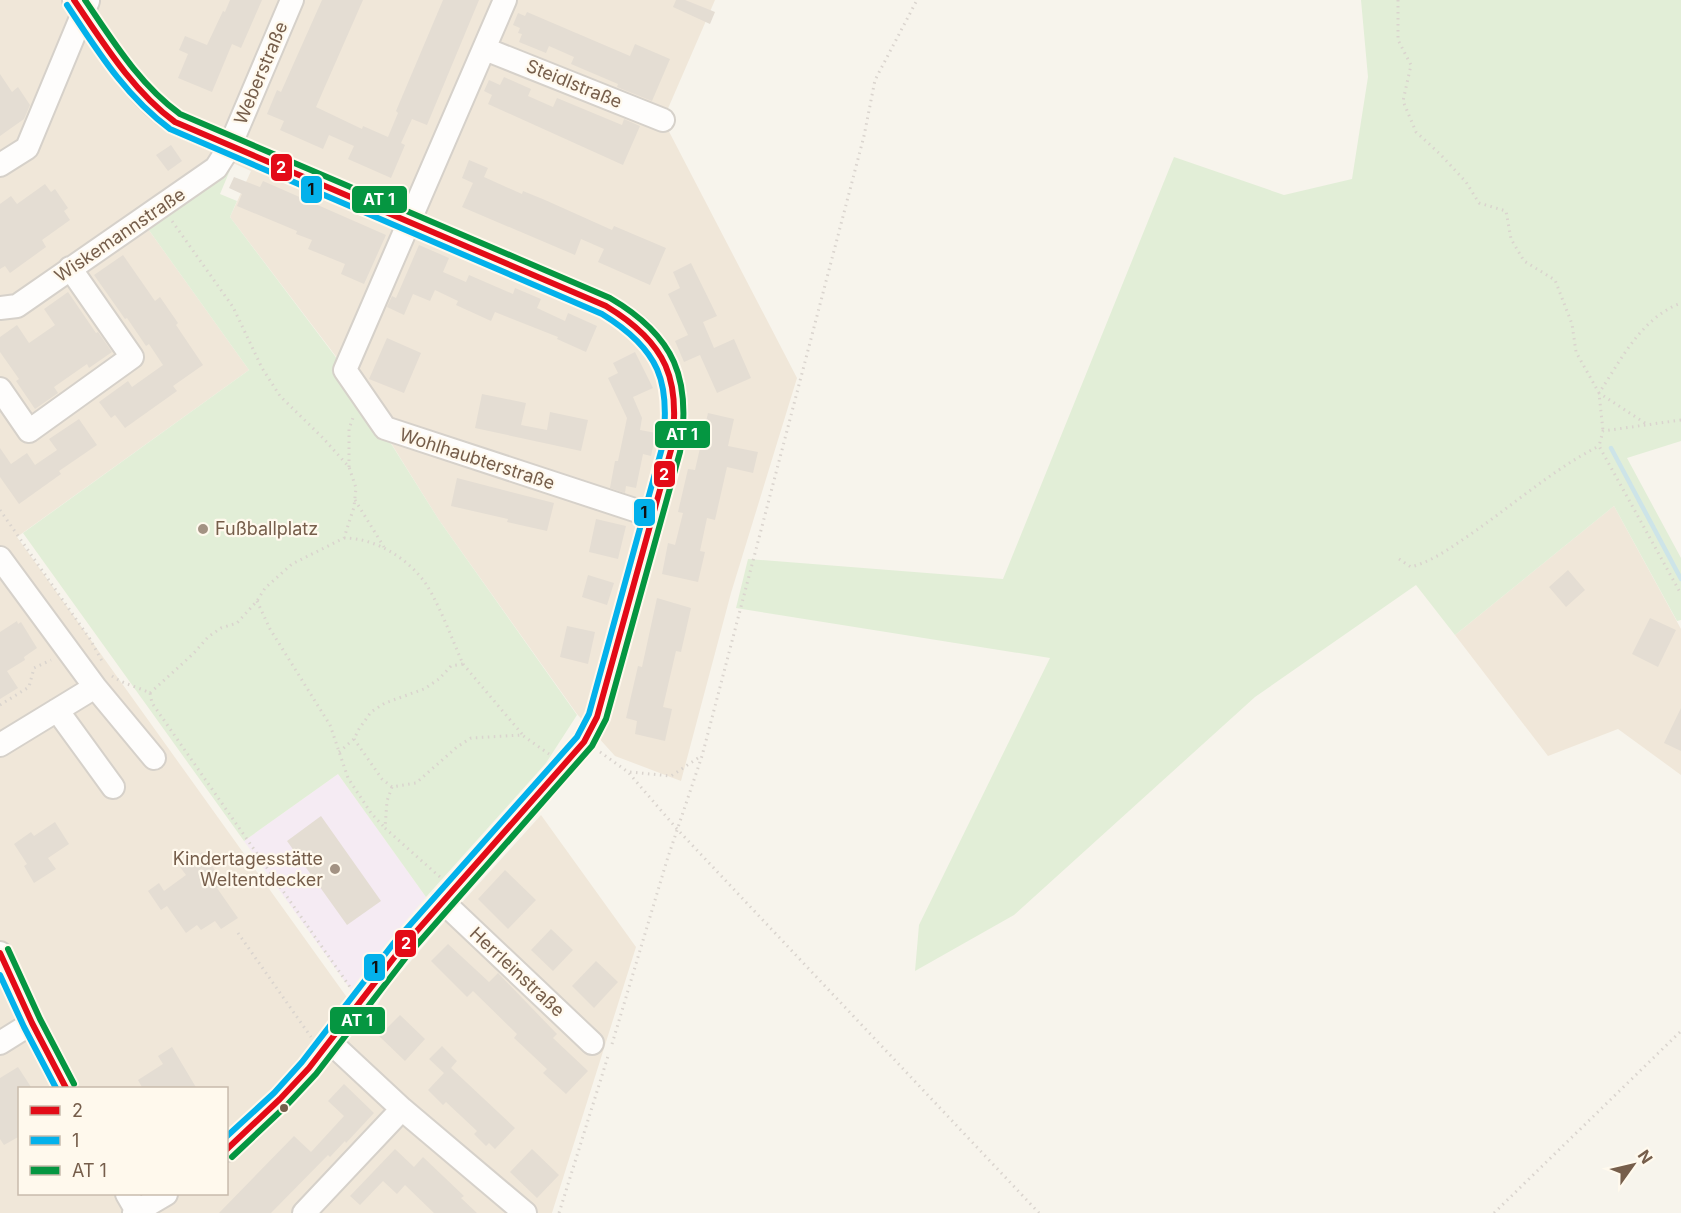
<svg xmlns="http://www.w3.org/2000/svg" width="1681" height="1213" viewBox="0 0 1681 1213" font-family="Inter,sans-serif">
  <rect width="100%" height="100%" fill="#f7f4ec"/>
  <path fill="#f0e7d9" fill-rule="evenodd" d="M0 0H715L663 120 797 378 731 593 681 781 615 756 577 714 439 520 341 363 230 217 251 171 233 163 146 226 249 370 17 537 366 1024 387 989 439 928 541 815 636 947 552 1213H0ZM20 1088H226V1194H20Z
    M1614 506 1681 629V775L1618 729 1548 756 1455 635Z"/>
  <path fill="#f5ebf3" d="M338 774 426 897 370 963 351 990 244 841Z"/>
  <path fill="#e2eed7" d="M1361 0H1681V441L1627 458 1681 558V620L1677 621 1614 506 1455 635 1416 585 1255 697 1014 915 915 971 919 925 1050 658 736 608 748 559 1003 579 1174 157 1284 195 1352 179 1368 77Z
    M233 163 220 194 237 201 230 217 341 364 439 520 577 715 546 763 426 897 338 774 244 841 23 533 249 370 146 226Z"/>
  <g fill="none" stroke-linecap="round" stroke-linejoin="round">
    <path stroke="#cde4e8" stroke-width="4.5" d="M1611 448 1681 579"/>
  </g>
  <path fill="#e4ddd3" d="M230 0H262L241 48 232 44 212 92 178 78 188 54 179 50 185 36 207 45 223 11 225 12Z
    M322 0H363L316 107 362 129 363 126 388 137 398 113 396 111 443 0H479L427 125 412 119 401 143 405 145 391 178 348 159 354 146 329 135 323 149 280 130 284 121 267 114 277 90 281 92Z
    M676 0H685L715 12 710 24 673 7Z
    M527 12 630 56 635 44 670 59 652 101 617 87 618 84 571 64 574 57 549 46 546 53 519 42 522 34 518 33 520 28 513 25 518 13 525 16Z
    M0 74 12 92 18 87 30 105 24 119 0 136Z
    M504 77 531 89 528 96 553 107 557 98 622 125 624 119 640 126 623 165 488 104 492 95 484 91 489 80 500 85Z
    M171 145 182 161 168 171 156 155Z
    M469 160 488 168 484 177 522 194 523 191 545 200 612 230 614 226 666 248 650 285 598 262 604 249 581 239 575 255 462 207 473 183 462 178Z
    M234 177 260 187 263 181 386 235 364 284 341 274 345 264 308 249 312 240 296 234 297 231 237 206 242 194 229 188Z
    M45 184 51 192 55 189 68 208 64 211 70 220 42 240 46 247 10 273 5 266 0 269V204L11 196 17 204Z
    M419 245 449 258 443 272 466 282 469 275 513 294 515 288 541 299 537 308 565 321 568 313 597 326 586 352 557 339 558 337 495 312 491 321 456 305 458 301 435 290 430 301 413 294 404 315 387 307 392 296 396 298Z
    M123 255 155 301 160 297 178 323 176 325 203 365 173 386 177 391 125 428 115 415 111 418 99 402 128 381 132 387 163 365 149 344 146 346 127 318 125 319 94 275Z
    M691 263 717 316 703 322 714 348 734 339 751 378 717 393 700 355 684 362 675 341 688 335 668 294 680 288 673 272Z
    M68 292 96 333 98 332 112 352 89 368 87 364 54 387 58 393 35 409 16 381 19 379 0 352V337L17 325 29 343 55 325 44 309Z
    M387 338 421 353 404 393 369 379Z
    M635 352 653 388 633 397 642 418 640 430 656 433 651 456 643 454 636 488 626 486 625 493 610 488 615 461H618L627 418 608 378 618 373 613 363Z
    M482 394 526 403 521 425 547 430 550 412 588 420 581 451 475 428Z
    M708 413 734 419 728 446 758 452 753 473 727 467 715 520 707 518 700 551 705 552 698 582 662 574 668 543 675 545 683 513 678 512 688 469 695 470Z
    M79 419 97 445 59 471 61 474 19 504 0 477V448L11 464 27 453 35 465 57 450 49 439Z
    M457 478 554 503 547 531 507 522 508 519 451 506Z
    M596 519 626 526 618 559 589 552Z
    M1568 570 1585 590 1566 607 1549 587Z
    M588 575 614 583 607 605 582 597Z
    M657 598 691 608 681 652 676 651 663 707 672 709 665 741 635 734 637 721 626 718 638 666 642 667Z
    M1650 618 1676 630 1658 667 1632 654Z
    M17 621 18 624 21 622 37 648 24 657 25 660 7 671 18 688 0 699V632Z
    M567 626 595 632 588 664 560 657Z
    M1681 708V751L1664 743Z
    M321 816 381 901 347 925 287 841Z
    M55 822 69 844 48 858 56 869 34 883 24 866 27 864 14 844 31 832 34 836Z
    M202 852 217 873 214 876 221 885 217 888 238 918 221 929 215 921 201 930 197 925 186 933 167 906 161 910 148 891 159 883 164 891 186 875 180 867Z
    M505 870 536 900 508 929 478 899Z
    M551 929 573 950 553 971 531 950Z
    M448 944 489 982 498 973 557 1034 553 1038 588 1071 566 1094 543 1073 547 1069 514 1038 517 1034 473 991 467 997 431 961Z
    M596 961 618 982 594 1008 572 986Z
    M400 1015 425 1039 405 1061 379 1036Z
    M442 1046 457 1061 451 1068 515 1128 495 1149 489 1143 486 1146 474 1134 477 1131 446 1102 443 1105 428 1090 444 1073 429 1059Z
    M172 1047 197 1089H143L138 1080 163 1064 158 1056Z
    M18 1067 31 1087 20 1089V1136L4 1145 0 1139V1078Z
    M344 1084 374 1113 346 1143 345 1141 330 1157 328 1155 271 1213H219L294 1136 311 1152 344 1116 328 1101Z
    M395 1149 414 1167 423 1157 464 1196 461 1198 477 1213H434L405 1185 397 1194 383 1181 360 1205 350 1196Z
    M532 1149 559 1175 537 1198 510 1172Z"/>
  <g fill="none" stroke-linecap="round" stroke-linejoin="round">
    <g stroke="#d6d1ca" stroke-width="26">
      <path id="minor" d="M74 0C103 41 133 95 175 122L606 306C665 337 685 385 671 450L597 717 584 742 400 950 309 1068 280 1099 226 1150
        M505 0 345 370 385 428 653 516
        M485 49 663 120
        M0 165 27 148 88 1
        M0 308 17 306 216 168 230 146 292 0
        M0 389 29 431 132 357 70 268
        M0 558 95 687 154 758
        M57 710 113 787
        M0 745 95 687
        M442 901 592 1043
        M0 953 32 1023 66 1088
        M330 1042 402 1109 525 1213
        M0 1043 32 1023
        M127 1194 138 1213
        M134 1213 166 1194
        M304 1213 402 1109"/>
    </g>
    <path stroke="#dad4ce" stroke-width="3" stroke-dasharray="1.5 4.5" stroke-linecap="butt" d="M1398 0V40L1411 65 1403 101 1416 132 1440 154 1466 182 1479 203 1506 211 1511 239 1524 261 1555 280 1572 324 1576 352 1599 393 1603 431
      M1681 420 1603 431 1599 446 1681 594
      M1645 423 1599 393C1621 360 1641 318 1681 303
      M349 467V429L354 415
      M355 500 384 547
      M0 510 90 639 102 661
      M1399 559 1411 567C1433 561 1450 548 1468 536 1512 506 1552 470 1599 446
      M257 601 270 629 330 725 348 778 371 813 385 828
      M463 664 522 734
      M112 676C123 684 138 687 150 693L152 703 350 987
      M150 693 193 654 208 637 221 628 237 623 257 601 265 588 292 564 344 538 354 507 356 488 349 467 323 438 280 396 262 368 233 307 172 221
      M0 705 29 687 34 668 51 660
      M354 739 382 779 392 787 416 783 457 747 471 738 522 735 549 754
      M339 752 354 739 359 729 371 712 385 703 424 689 439 679 451 666 463 664C452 639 440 606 426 584 408 558 375 538 344 538
      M600 752 628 772 677 829 1039 1213
      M630 772 671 776 701 756
      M392 787 387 801 385 828 441 878
      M238 933 311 1037
      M612 1044 667 860 702 756 864 136 875 80 917 0
      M559 1213 609 1053
      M1494 1213 1681 1031"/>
    <use href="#minor" stroke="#fefdfc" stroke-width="22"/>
    <g stroke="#fff9ed" stroke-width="10">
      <path id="bus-1" d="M74 0C104 44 132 90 175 122L606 306C667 343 682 380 671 450L597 717 584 742 400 950 309 1068 280 1099 226 1150
        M0 953 32 1023 66 1088"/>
    </g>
    <g stroke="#fff9ed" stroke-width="10">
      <path id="bus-2" d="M67 5C97 50 125 96 170 129L602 314C659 349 672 382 662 448L589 714 577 737 393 944 302 1062 274 1093 226 1137
        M0 975 24 1027 56 1088"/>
    </g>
    <g stroke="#fff9ed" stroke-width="10">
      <path id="bus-3" d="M85 0C113 41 139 84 180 114L610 298C675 336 692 379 680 452L606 719 592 746 407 956 316 1074 286 1106 232 1157
        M8 949 40 1019 74 1084"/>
    </g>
    <use href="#bus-1" stroke="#e30b17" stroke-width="6"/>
    <use href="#bus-2" stroke="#03b1eb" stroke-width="6"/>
    <use href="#bus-3" stroke="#059641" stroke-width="6"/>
  </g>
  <g fill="#a39283" stroke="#fff9ed" stroke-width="2">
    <circle cx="203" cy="529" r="6"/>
    <circle cx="335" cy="869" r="6"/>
  </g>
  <circle fill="#765e4b" stroke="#fff9ed" stroke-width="2" cx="284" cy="1108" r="5"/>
  <g text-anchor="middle" stroke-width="4.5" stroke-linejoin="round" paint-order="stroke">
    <g font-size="18" fill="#765e4b" stroke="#fff9ed">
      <text transform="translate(261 73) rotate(-67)" y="6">Weberstraße</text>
      <text transform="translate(574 84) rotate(22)" y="6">Steidlstraße</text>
      <text transform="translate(120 235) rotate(-34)" y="6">Wiskemannstraße</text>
      <text transform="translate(477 459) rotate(18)" y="6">Wohlhaubterstraße</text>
      <text transform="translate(517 972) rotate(43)" y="6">Herrleinstraße</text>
    </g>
    <g font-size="18" fill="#765e4b" stroke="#fff9ed" text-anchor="start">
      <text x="215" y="535">Fußballplatz</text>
      <text x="323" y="865" text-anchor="end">Kindertagesstätte<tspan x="323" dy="21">Weltentdecker</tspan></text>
    </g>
  </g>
  <g stroke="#fff9ed" stroke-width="2">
    <rect x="270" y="153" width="23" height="29" rx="6" fill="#e30b17"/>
    <rect x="300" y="175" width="23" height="29" rx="6" fill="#03b1eb"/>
    <rect x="351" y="185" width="57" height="29" rx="6" fill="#059641"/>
    <rect x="654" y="420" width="57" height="29" rx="6" fill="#059641"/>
    <rect x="653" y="460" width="23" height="28" rx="6" fill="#e30b17"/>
    <rect x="633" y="498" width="23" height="29" rx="6" fill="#03b1eb"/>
    <rect x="394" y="929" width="23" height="29" rx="6" fill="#e30b17"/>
    <rect x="363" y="953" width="23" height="29" rx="6" fill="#03b1eb"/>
    <rect x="329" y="1006" width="57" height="29" rx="6" fill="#059641"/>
  </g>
  <g font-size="16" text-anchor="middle" font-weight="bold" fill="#fff">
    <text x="281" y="173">2</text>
    <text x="379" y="205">AT 1</text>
    <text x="682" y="440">AT 1</text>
    <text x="664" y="480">2</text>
    <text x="406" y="949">2</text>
    <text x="357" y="1026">AT 1</text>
  </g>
  <g font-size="16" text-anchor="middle" font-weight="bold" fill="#111">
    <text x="311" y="195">1</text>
    <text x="644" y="518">1</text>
    <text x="375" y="973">1</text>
  </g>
  <rect x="18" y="1087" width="210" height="108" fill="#fff9ed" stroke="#c8bbac" stroke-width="1.5"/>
  <rect x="30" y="1106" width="30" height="9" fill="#e30b17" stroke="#c8bbac" stroke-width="1.5"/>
  <text x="72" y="1117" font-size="18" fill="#765e4b">2</text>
  <rect x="30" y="1136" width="30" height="9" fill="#03b1eb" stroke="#c8bbac" stroke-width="1.5"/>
  <text x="72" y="1147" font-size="18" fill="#765e4b">1</text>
  <rect x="30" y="1166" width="30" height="9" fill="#059641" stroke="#c8bbac" stroke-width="1.5"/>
  <text x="72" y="1177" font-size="18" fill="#765e4b">AT 1</text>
  <g transform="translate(1633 1165) rotate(56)" stroke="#fff9ed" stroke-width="4.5" paint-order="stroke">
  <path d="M0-4.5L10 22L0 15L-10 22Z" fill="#765e4b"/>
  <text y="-9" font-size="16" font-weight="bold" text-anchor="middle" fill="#765e4b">N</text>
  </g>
</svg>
